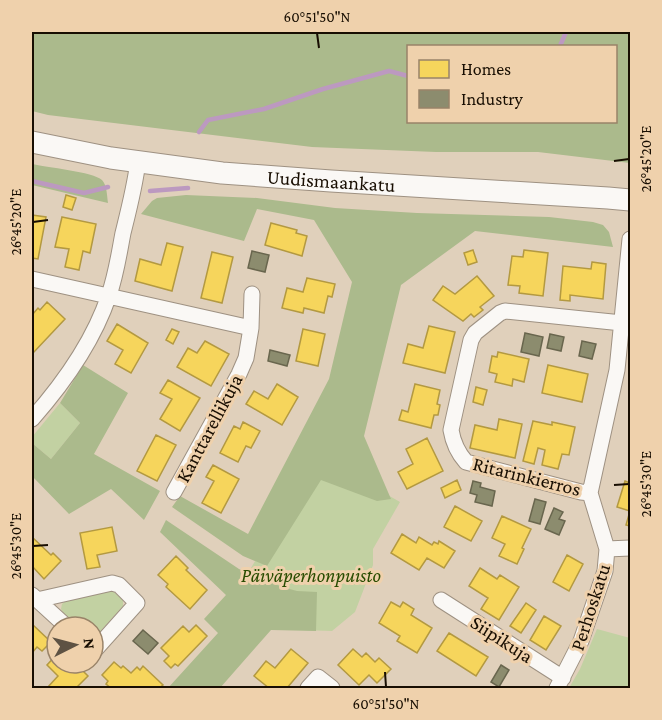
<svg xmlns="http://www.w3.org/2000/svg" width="662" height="720" viewBox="0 0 662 720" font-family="'Crimson Pro',serif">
  <rect width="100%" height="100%" fill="#e0d0bb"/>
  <path fill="#c2d1a2" d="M60 403 80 423 51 459 32 443V437Z
    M318 455 400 502 373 549V565L355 612 332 631 272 629 245 578Z
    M107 592H114L123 600V606L96 636 93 637V627H79L64 614 61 609 62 604 65 601Z
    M597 629 630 638V688H569L580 669Z"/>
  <path fill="#abba8c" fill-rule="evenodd" d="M32 32H630V163L538 152H436L312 147 48 115 32 111ZM408 46H616V122H408Z
    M32 164C45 167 94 172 102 180 107 185 107 196 108 203L32 185Z
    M186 195 257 198 335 208 417 213 549 217 593 222 603 225 609 232 613 247 475 231 401 285 364 436 391 499 377 501 321 480 267 566 243 556 172 507 180 496 248 534 329 379 352 282 314 220 257 209 244 241 141 214 152 201 157 198Z
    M83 365 128 393 94 454 160 491 144 520 111 489 69 514 32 476V443L51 459 80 423 60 403Z
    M166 520 239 569 282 587 297 591 317 592 316 631 271 630 220 688H168L218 633 204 619 226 595 160 532Z"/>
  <path fill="#f6d55c" stroke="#b39941" stroke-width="1.5" d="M66 195 76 198 72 210 63 207Z
    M32 215 46 217 38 259 32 258Z
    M62 217 96 224 90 253 83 251 79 270 65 267 69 249 55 247Z
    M271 223 297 230 296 233 307 236 302 256 265 245Z
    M167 243 183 247 172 291 135 281 140 259 161 265Z
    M473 250 477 262 468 265 464 253Z
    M524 250 548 253 543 296 519 293 520 286 508 285 512 256 523 257Z
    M212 252 233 257 222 303 201 298Z
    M592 262 606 264 603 299 570 295V301L560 300 563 266 591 269Z
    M477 276 494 296 480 307 483 310 474 317 471 314 463 321 433 300 443 286 455 294Z
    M307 278 335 284 332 297 328 296 324 313 304 308 303 313 282 308 287 288 303 292Z
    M47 302 65 319 34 352 32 350V315L38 308 40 310Z
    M117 324 148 343 131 373 115 364 123 350 107 341Z
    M429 326 455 332 445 373 403 363 408 344 423 348Z
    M172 329 179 332 173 344 166 340Z
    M303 329 325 334 318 366 296 361Z
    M205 341 229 354 211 386 177 367 188 348 197 353Z
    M498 352 529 359 524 382 513 379 512 386 495 382 497 374 489 372 492 356 497 357Z
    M548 365 588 374 582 402 542 393Z
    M168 380 200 398 180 431 160 419 172 399 160 393Z
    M277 384 298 397 282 425 246 404 254 391 268 399Z
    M415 384 440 390 437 404 440 405 438 415H434L431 428 399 420 402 410 408 412Z
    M476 387 487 390 483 405 473 402Z
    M499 419 522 424 515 458 470 448 475 425 497 430Z
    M533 421 552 425V422L575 427 569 455 562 454 558 469 542 465 545 450 538 448 534 464 523 461Z
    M243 422 260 431 251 448 246 446 238 462 220 453 234 426 240 429Z
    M156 435 176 445 157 481 137 471Z
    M427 438 443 471 407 489 398 472 413 464 406 449Z
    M213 465 239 479 221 513 202 503 214 481 206 477Z
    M457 480 461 490 445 498 441 488Z
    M625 481 630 483V526L626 525 630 511 617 507Z
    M455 506 482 521 471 541 444 527Z
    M502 516 531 529 522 548 524 549 517 564 499 556 505 544 492 538Z
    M112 527 117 551 97 555 100 567 87 569 80 533Z
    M402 534 416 543 419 537 432 545 434 542 438 544 439 541 455 551 444 568 427 558 419 570 391 553Z
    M32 537 51 555 53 553 61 561 44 579 32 566Z
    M567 555 583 564 569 591 553 582Z
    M176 556 188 568 186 570 207 590 190 609 166 587 168 584 158 575Z
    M480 568 497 579 500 575 519 587 499 620 481 609 488 598 469 586Z
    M391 602 400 607 403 602 414 609 411 615 432 628 417 653 397 641 400 636 379 623Z
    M526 603 536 610 521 633 510 626Z
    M544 616 561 626 546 650 530 640Z
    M32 624 51 642 42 651 37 647 32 653Z
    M196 625 207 636 178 666 175 664 171 668 164 661 169 656 161 648 183 626 189 632Z
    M449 633 488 657 476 676 437 651Z
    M291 649 308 663 287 688H269L254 676 266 661 275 668Z
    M353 649 362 657 366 653 375 662 379 658 391 669 377 683 369 675 359 685 338 665Z
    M57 654V663H79L84 668 82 670 88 676 76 688H47L58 676 47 665Z
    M114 662 121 668 123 666 131 673 137 667 140 670 143 666 163 685 159 688H111L106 684 108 681 102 675Z"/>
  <path fill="#8c8c6e" stroke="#69664e" stroke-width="1.5" d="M252 251 269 255 265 272 248 268Z
    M525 333 543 337 539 356 521 352Z
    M550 334 564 337 561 351 547 348Z
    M582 341 596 344 592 359 579 356Z
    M270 350 290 355 287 366 268 361Z
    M473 481 481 483 480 487 495 491 492 506 475 502 477 495 470 493Z
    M535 499 546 502 540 524 529 521Z
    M554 508 563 512 559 519 565 521 559 535 545 529Z
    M143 630 158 643 148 654 133 641Z
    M501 665 509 670 499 687 491 682Z"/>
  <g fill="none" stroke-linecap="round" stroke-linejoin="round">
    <path stroke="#bc99c0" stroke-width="4.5" d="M560 46 566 32
      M199 132 208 120 264 109 323 89 389 71 408 76
      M32 181 84 193 108 187
      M150 191 188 188"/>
    <g stroke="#9e9182" stroke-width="17">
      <path id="street" d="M32 279 251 328 252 294
        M32 419C63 384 94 340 109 295 116 275 119 254 123 233 129 209 135 186 138 161
        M174 492 239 374 246 358 251 328
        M590 493 581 492 466 462C458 453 453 442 451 430L471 340 475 333 500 313 505 311 622 323
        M607 549 630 548
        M32 595 67 627
        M37 600 112 583 119 585 137 603 94 651 93 650
        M441 600 563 678
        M308 688 318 677 332 688
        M557 688 581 641 605 571 607 549 590 493 617 370 630 239"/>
    </g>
    <g stroke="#9e9182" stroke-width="23">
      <g id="secondary">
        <path id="s1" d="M32 142 111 158 222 173 331 181 608 198 630 200"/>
      </g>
    </g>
    <use href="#street" stroke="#faf8f5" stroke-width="15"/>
    <use href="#secondary" stroke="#faf8f5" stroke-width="21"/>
  </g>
  <path fill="none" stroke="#180e02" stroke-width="2" d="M317 33 319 48M614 161 629 159M33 222 48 220M614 485 629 484M33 546 48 545M385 672 386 687"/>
  <g text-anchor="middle" stroke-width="6" stroke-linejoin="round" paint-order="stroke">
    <g font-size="20" fill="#180e02" stroke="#efd1ac">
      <text dy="7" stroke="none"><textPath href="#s1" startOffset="302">Uudismaankatu</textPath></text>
      <text transform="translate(209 428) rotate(-62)" y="7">Kanttarellikuja</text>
      <text transform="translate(527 476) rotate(14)" y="7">Ritarinkierros</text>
      <text transform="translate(590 607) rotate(-72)" y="7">Perhoskatu</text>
      <text transform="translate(502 639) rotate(33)" y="7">Siipikuja</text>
    </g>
    <g font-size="20" font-style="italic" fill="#284c01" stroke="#efd1ac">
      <text x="311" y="582">Päiväperhonpuisto</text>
    </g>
  </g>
  <rect width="662" height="720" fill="none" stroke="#efd1ac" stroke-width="66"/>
  <rect x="407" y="45" width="210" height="78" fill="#efd1ac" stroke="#998368" stroke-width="1.5"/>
  <rect x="419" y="60" width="30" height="18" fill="#f6d55c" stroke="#998368" stroke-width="1.5"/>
  <text x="461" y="75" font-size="18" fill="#180e02">Homes</text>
  <rect x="419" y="90" width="30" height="18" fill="#8c8c6e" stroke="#998368" stroke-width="1.5"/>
  <text x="461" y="105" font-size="18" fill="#180e02">Industry</text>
  <g transform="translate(75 645) rotate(84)"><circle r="28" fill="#efd1ac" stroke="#998368" stroke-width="1.5"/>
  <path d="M0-4.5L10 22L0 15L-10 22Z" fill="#5e5243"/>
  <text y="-9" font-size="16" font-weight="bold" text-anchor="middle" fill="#180e02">N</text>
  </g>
  <rect x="33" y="33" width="596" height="654" fill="none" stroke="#180e02" stroke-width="2"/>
  <g font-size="15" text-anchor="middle" fill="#180e02">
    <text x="317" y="22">60°51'50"N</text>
    <text transform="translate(646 159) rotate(-90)" y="5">26°45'20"E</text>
    <text transform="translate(16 222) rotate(-90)" y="5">26°45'20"E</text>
    <text transform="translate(646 484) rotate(-90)" y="5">26°45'30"E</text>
    <text transform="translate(16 546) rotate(-90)" y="5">26°45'30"E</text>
    <text x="386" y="709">60°51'50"N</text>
  </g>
</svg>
